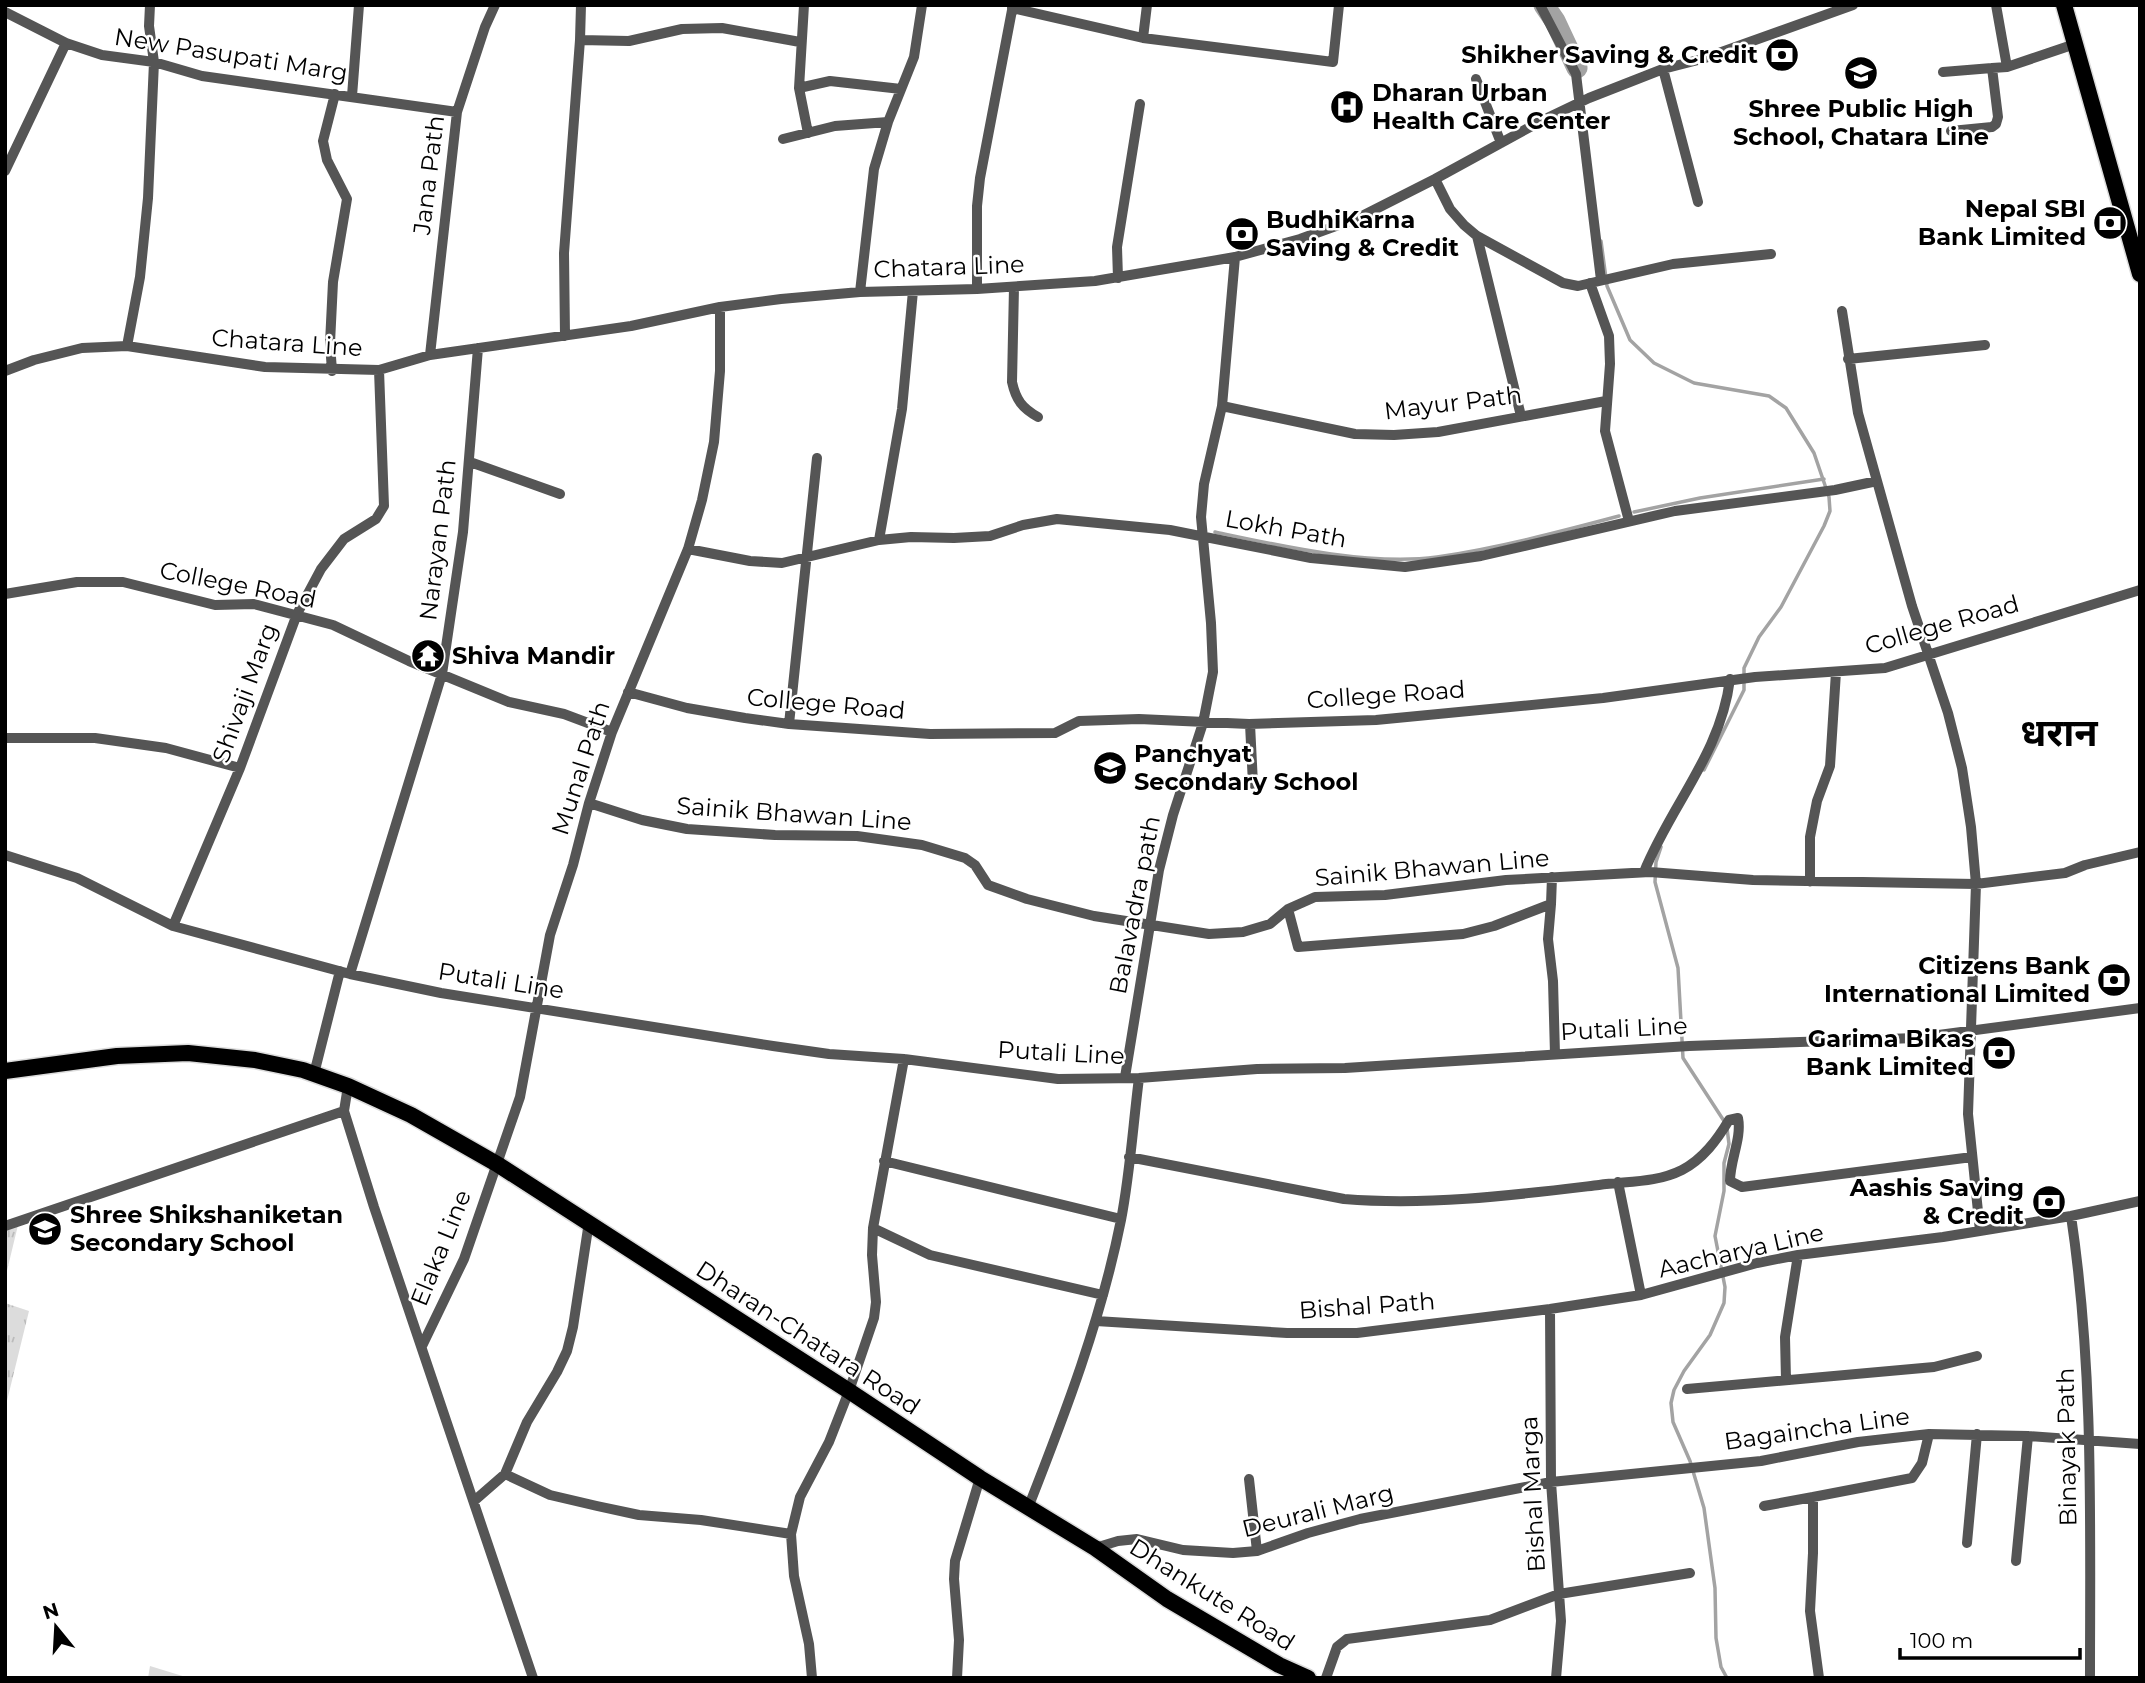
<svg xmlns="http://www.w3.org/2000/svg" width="2145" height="1683" viewBox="0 0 2145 1683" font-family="Montserrat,'Noto Sans Devanagari',sans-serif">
  <defs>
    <pattern id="park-tufts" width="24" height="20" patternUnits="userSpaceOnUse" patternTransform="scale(1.75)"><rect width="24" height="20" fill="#dcdcdc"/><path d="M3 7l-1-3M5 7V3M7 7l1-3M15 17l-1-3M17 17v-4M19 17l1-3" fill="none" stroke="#bbb"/></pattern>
  </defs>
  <rect width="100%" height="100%" fill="#fff"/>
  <path fill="#dcdcdc" d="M150 1666 189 1678H148Z"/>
  <path fill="url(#park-tufts)" d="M19 1221 5 1279V1226Z
    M5 1303 29 1311 5 1409Z"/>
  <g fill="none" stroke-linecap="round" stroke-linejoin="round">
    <path stroke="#a3a3a3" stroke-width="3.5" d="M1601 241 1607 286 1630 340 1654 363 1694 383 1769 396 1786 408 1814 453 1829 497 1830 511 1824 526 1781 607 1759 637 1744 668V690L1704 770
      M1634 512 1700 498 1824 479
      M1215 532C1281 546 1369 566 1437 557 1498 548 1559 532 1619 516
      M1661 847 1656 862 1655 882 1678 968 1683 1058 1724 1121
      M1727 1678 1721 1667 1716 1638 1715 1588 1704 1508 1690 1461 1673 1422 1671 1403 1674 1390 1684 1371 1710 1335 1724 1303 1725 1287 1715 1236 1724 1191V1163L1729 1144 1727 1128"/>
    <path stroke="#a3a3a3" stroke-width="21" d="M1544 5 1555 21 1577 68"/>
    <g stroke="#dbdbdb" stroke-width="19">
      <path id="primary" d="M2064 5 2140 274
        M5 1071 117 1056 188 1053 255 1060 303 1070 348 1086 411 1115 497 1164 849 1391 980 1478 1095 1548 1167 1599 1279 1665 1308 1678"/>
    </g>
    <path stroke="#555" stroke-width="10" d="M804 5 799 88 830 81 901 89
      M1540 5 1576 74 1601 280
      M1996 5 2007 67
      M1012 8 1143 38 1333 62 1339 5
      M5 12 66 43 102 55 154 62 202 76 457 112
      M1143 38 1147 5
      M580 40 581 5
      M1663 69 1698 202
      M1943 72 1992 68
      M1476 79 1501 143
      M799 88 808 133
      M352 96 359 5
      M1951 131 1992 127 1996 124 1998 117 1992 68 2007 67 2075 44
      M783 139 835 126 888 122
      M5 171 66 43
      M1435 179 1450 209 1464 225 1477 236 1563 283 1578 286 1673 264 1771 254
      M1477 236 1521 416
      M1118 278 1117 247 1140 104
      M1590 283 1609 336 1610 364 1605 431 1629 521
      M1014 287 1012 382C1016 400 1022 408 1038 417
      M977 289V206L980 178 1013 5
      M860 292 874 169 888 122 914 57 922 5
      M1842 311 1858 413 1912 606 1948 713 1962 768 1971 827 1976 884 1968 1114 1980 1231
      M565 336 564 253 580 40 629 41 682 29 722 28 800 42
      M127 346 140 277 148 198 154 62 149 26 150 5
      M430 355 457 112 485 27 495 5
      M1848 359 1985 345
      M5 371 34 360 82 348 127 346 265 367 379 370 430 355 631 326 720 307 781 299 860 292 977 289 1095 281 1235 257 1300 239 1358 218 1435 179 1541 121 1589 98 1663 69 1702 59 1853 5
      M332 371 330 343 333 282 347 199 327 160 323 141 335 94
      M1222 406 1355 434 1394 435 1438 432 1606 401
      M470 462 560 494
      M879 540 902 409 913 291
      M688 549 750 561 782 563 879 540 911 537 954 538 990 536 1023 525 1057 519 1170 530 1311 558 1405 567 1481 556 1675 511 1835 490 1877 481
      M5 594 77 582H123L215 605 254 604 333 625 409 661 509 702 564 714 612 732
      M628 692 687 708 745 718 789 724 930 734 1055 733 1079 721 1139 719 1249 724 1376 720 1603 698 1755 677 1885 668 2140 590
      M789 724 817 458
      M1250 724 1253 784
      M5 738H95L166 748 240 768
      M589 803 642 820 687 829 775 835 857 836 922 845 965 858 975 865 988 885 1027 899 1094 916 1209 934 1243 932 1270 924 1288 909 1315 897 1385 895 1506 880 1650 872 1753 880 1976 884 2065 873 2085 865 2140 852
      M5 855 77 878 173 926 350 974 441 993 773 1046 829 1054 904 1059 1058 1079 1139 1078 1257 1069 1345 1068 1689 1046 1916 1038 2140 1008
      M1644 872C1671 805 1721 753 1730 679
      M1810 882V837L1817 801 1830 766 1836 672
      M1551 904 1548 939 1553 981 1555 1054
      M1288 909 1298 947 1463 934 1494 926 1551 904 1552 877
      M173 926 240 768 297 614 321 569 344 539 376 519 384 506 379 370
      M350 974 442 674 463 532 478 348
      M314 1074 340 971
      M1125 1077 1159 870 1173 815 1203 723 1213 672 1211 623 1201 517 1204 484 1222 406 1235 257
      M348 1086 344 1111 374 1207 533 1678
      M1129 1157 1344 1199C1430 1206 1515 1195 1599 1185 1628 1181 1656 1183 1682 1170 1703 1159 1717 1140 1729 1120L1738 1118C1742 1138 1730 1160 1730 1181L1742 1187 1972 1157
      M884 1161 1121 1219
      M1618 1182 1641 1295
      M2071 1216C2094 1369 2090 1523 2090 1678
      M5 1226 344 1111
      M873 1228 930 1255 1103 1295
      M1550 1309 1551 1482 1561 1621 1556 1678
      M1096 1321 1287 1333H1357L1550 1309 1641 1295 1757 1263 1798 1255 1943 1237 2071 1216 2140 1201
      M422 1346 464 1259 520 1097 550 935 573 865 589 803 612 732 688 549 702 500 714 442 720 371V307
      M1786 1380 1785 1337 1798 1255
      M1687 1389 1934 1367 1977 1356
      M505 1474 550 1495 597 1506 639 1515 701 1520 791 1534
      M1249 1479 1257 1551
      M474 1501 505 1474 527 1422 557 1372 567 1351 573 1327 589 1222
      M1764 1506 1813 1497
      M1028 1508C1065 1414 1101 1320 1121 1220 1130 1174 1133 1125 1139 1078
      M1967 1543 1977 1434
      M1095 1548 1118 1541 1137 1539 1183 1550 1233 1553 1257 1551 1308 1533 1360 1519 1551 1482 1761 1461 1858 1442 1929 1434 2028 1436 2140 1444
      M2016 1561 2028 1436
      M812 1678 809 1644 794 1576 791 1534 800 1497 829 1442 849 1391 874 1318 876 1302 872 1255 873 1228 904 1059
      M957 1678 959 1640 954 1579 955 1561 980 1478
      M1326 1678 1337 1647 1347 1639 1490 1620 1559 1594 1690 1573
      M1819 1678 1810 1611 1813 1553V1497L1912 1478 1922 1463 1929 1434"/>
    <use href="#primary" stroke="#000" stroke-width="16"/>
  </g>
  <defs>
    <g id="bank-disc" transform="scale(1.75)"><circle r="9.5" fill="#000" stroke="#fff"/><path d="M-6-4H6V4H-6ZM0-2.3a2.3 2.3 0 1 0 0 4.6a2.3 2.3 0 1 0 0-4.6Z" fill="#fff"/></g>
    <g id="school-disc" transform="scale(1.75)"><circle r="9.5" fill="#000" stroke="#fff"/><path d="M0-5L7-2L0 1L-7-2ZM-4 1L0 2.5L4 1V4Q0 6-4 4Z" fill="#fff"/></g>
    <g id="hospital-disc" transform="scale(1.75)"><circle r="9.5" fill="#000" stroke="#fff"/><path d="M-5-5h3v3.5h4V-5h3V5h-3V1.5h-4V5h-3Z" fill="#fff"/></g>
    <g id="temple-disc" transform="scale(1.75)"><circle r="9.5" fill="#000" stroke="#fff"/><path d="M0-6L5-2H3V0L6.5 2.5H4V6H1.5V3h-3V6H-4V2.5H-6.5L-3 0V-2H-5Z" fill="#fff"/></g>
  </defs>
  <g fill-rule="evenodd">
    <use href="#bank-disc" x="1782" y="55"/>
    <use href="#school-disc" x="1861" y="73"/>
    <use href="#hospital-disc" x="1347" y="107"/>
    <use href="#bank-disc" x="2110" y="223"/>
    <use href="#bank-disc" x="1242" y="234"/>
    <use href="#temple-disc" x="428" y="656"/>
    <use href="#school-disc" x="1110" y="768"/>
    <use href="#bank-disc" x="2114" y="980"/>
    <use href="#bank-disc" x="1999" y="1053"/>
    <use href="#bank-disc" x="2049" y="1202"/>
    <use href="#school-disc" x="45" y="1229"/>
  </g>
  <g text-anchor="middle" stroke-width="5" stroke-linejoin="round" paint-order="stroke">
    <g font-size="24" fill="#000" stroke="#fff">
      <text transform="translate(231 55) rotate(9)" y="8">New Pasupati Marg</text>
      <text transform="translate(429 175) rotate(-83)" y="8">Jana Path</text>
      <text transform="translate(949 267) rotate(-2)" y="8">Chatara Line</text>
      <text transform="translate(287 343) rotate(4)" y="8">Chatara Line</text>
      <text transform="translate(1453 403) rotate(-7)" y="8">Mayur Path</text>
      <text transform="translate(1286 529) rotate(10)" y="8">Lokh Path</text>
      <text transform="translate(438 540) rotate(-83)" y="8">Narayan Path</text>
      <text transform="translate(238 585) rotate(11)" y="8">College Road</text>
      <text transform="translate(1942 625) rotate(-16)" y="8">College Road</text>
      <text transform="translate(245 693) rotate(-70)" y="8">Shivaji Marg</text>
      <text transform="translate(1386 695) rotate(-4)" y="8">College Road</text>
      <text transform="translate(826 704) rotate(5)" y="8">College Road</text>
      <text transform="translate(581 768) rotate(-72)" y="8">Munal Path</text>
      <text transform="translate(794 814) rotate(4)" y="8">Sainik Bhawan Line</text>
      <text transform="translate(1432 868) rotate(-5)" y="8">Sainik Bhawan Line</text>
      <text transform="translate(1135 905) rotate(-79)" y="8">Balavadra path</text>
      <text transform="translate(501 981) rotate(9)" y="8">Putali Line</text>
      <text transform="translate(1624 1029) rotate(-3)" y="8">Putali Line</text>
      <text transform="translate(1061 1053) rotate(3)" y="8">Putali Line</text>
      <text transform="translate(441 1248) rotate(-68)" y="8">Elaka Line</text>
      <text transform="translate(1741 1251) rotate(-13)" y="8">Aacharya Line</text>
      <text transform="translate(1367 1306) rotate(-4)" y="8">Bishal Path</text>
      <text transform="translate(808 1338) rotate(33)" y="8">Dharan-Chatara Road</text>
      <text transform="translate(1817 1429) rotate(-8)" y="8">Bagaincha Line</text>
      <text transform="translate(2067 1447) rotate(-91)" y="8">Binayak Path</text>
      <text transform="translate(1533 1494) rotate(-93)" y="8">Bishal Marga</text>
      <text transform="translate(1318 1511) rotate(-14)" y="8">Deurali Marg</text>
      <text transform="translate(1212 1595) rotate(32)" y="8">Dhankute Road</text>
    </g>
    <g font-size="24" font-weight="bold" fill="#000" stroke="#fff" text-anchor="end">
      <text x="1758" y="63">Shikher Saving &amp; Credit</text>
      <text x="1372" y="101" text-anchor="start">Dharan Urban<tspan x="1372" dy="28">Health Care Center</tspan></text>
      <text x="1861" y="117" text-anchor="middle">Shree Public High<tspan x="1861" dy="28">School, Chatara Line</tspan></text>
      <text x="2086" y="217">Nepal SBI<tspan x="2086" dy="28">Bank Limited</tspan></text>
      <text x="1266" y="228" text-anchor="start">BudhiKarna<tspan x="1266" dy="28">Saving &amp; Credit</tspan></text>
      <text x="452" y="664" text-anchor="start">Shiva Mandir</text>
      <text x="1134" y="762" text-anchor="start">Panchyat<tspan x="1134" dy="28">Secondary School</tspan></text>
      <text x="2090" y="974">Citizens Bank<tspan x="2090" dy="28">International Limited</tspan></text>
      <text x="1974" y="1047">Garima Bikas<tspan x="1974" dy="28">Bank Limited</tspan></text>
      <text x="2024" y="1196">Aashis Saving<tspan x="2024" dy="28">&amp; Credit</tspan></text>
      <text x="70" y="1223" text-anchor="start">Shree Shikshaniketan<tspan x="70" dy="28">Secondary School</tspan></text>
    </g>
    <g font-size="38" font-weight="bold" fill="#000" stroke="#fff">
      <text x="2059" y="746">धरान</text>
    </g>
  </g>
  <rect width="2145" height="1683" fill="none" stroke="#000000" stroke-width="14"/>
  <g transform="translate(56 1627) rotate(342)" stroke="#ffffff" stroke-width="5" paint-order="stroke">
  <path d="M0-5L12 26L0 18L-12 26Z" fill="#000000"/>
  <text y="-10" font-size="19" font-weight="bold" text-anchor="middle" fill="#000000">N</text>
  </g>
  <path d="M1900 1648v10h180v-10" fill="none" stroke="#000000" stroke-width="3.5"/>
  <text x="1910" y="1648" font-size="21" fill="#000000" stroke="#ffffff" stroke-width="5" paint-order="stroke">100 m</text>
</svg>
